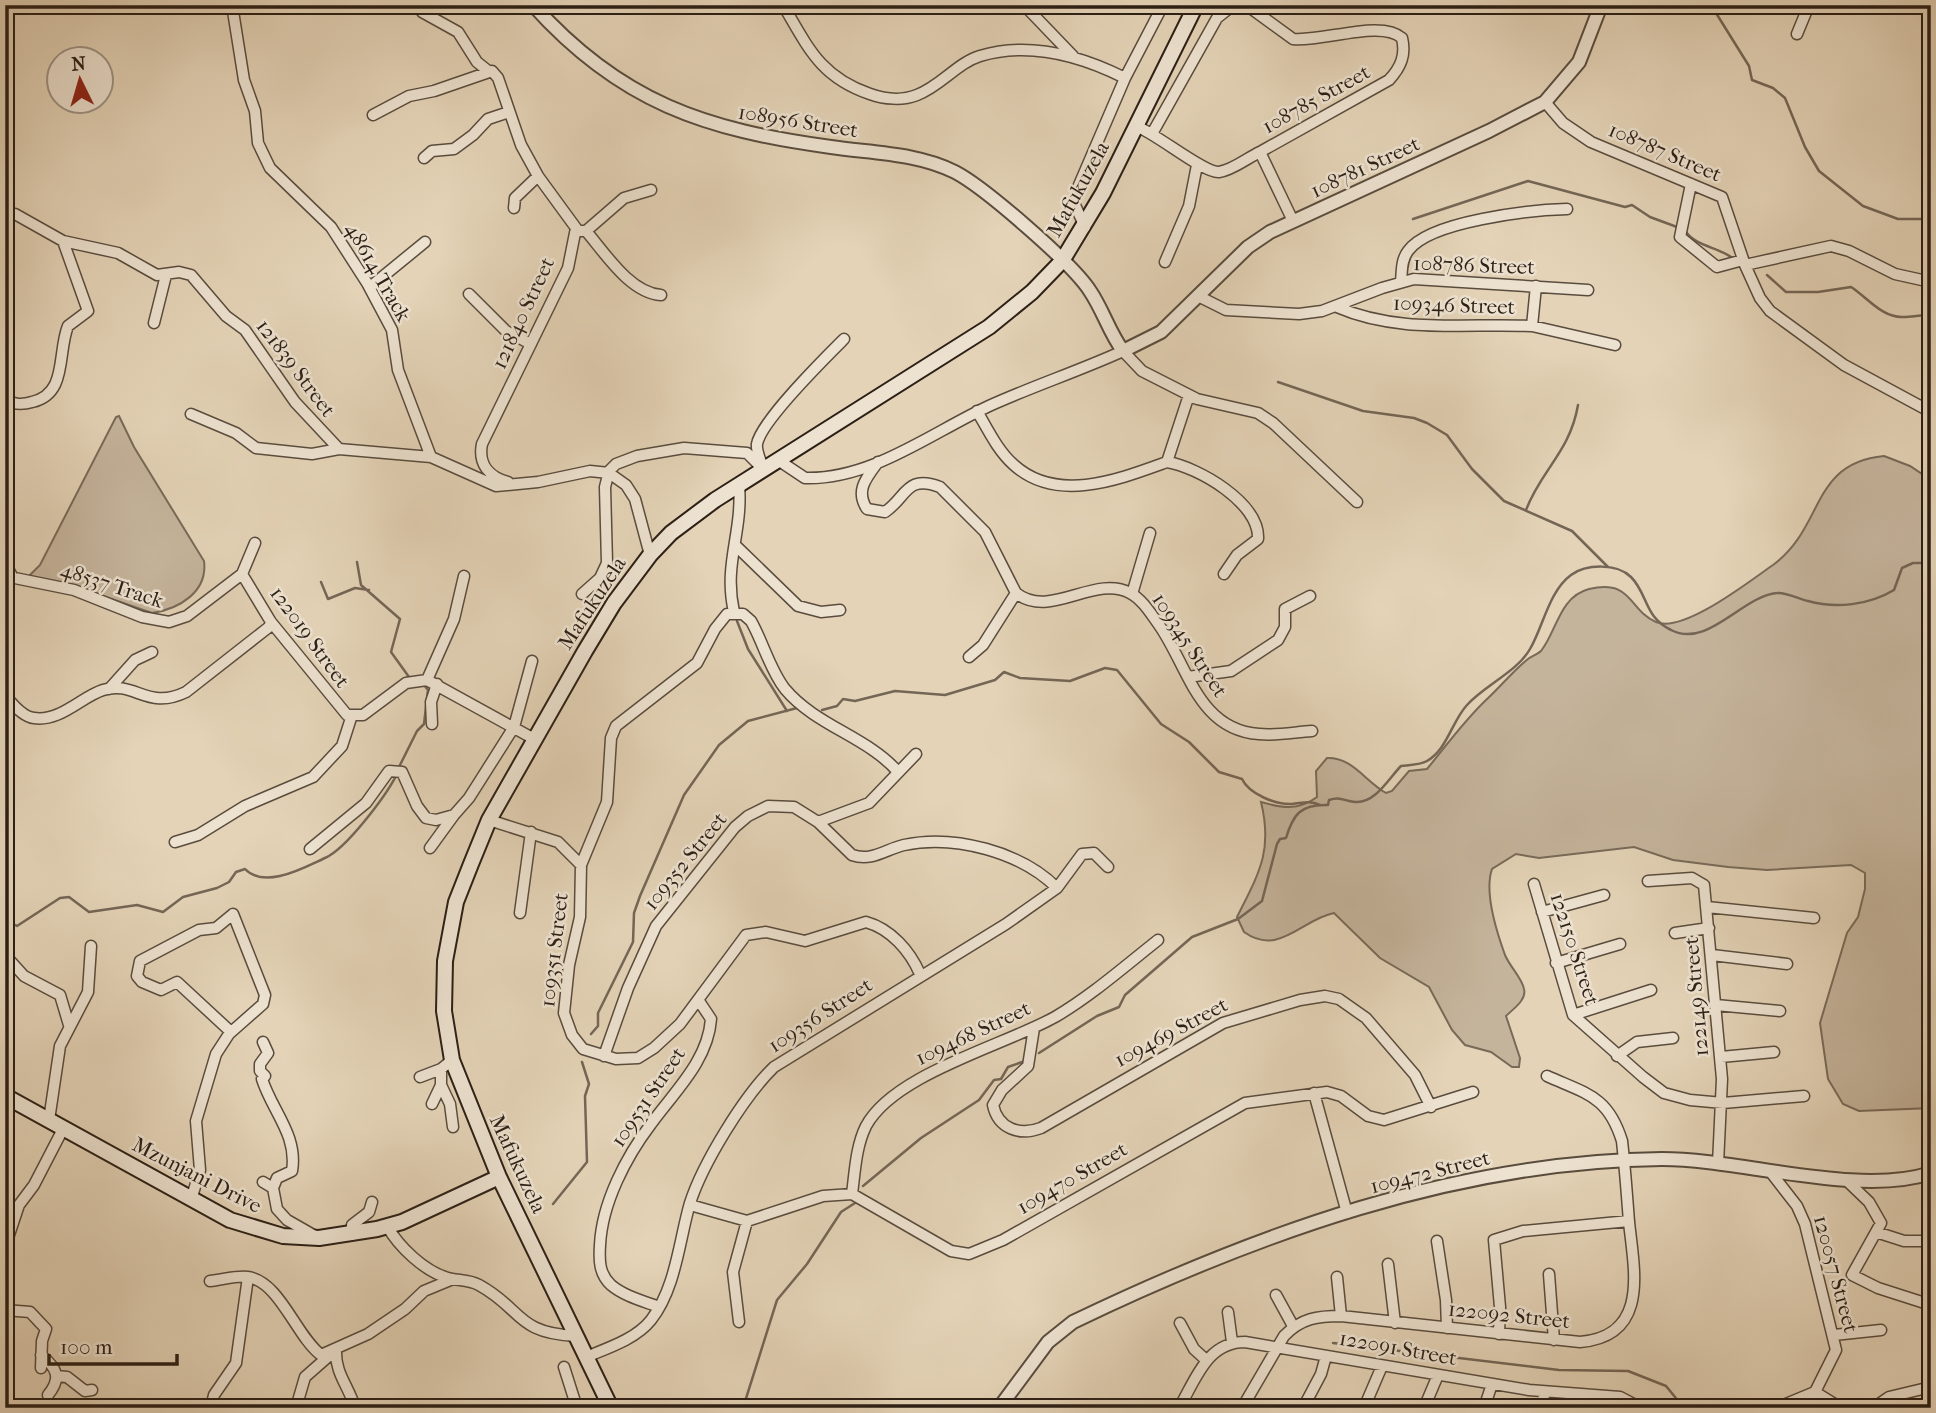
<svg xmlns="http://www.w3.org/2000/svg" width="1936" height="1413" viewBox="0 0 1936 1413" font-family="'IM FELL French Canon',serif">
  <rect width="100%" height="100%" fill="#e4d3b7"/>
  <filter id="stains"><feTurbulence type="fractalNoise" baseFrequency=".00286" numOctaves="4"/><feColorMatrix values="0 0 0 0 .2 0 0 0 0 .09 0 0 0 0 .02 0 0 0 .5 -.17"/></filter>
  <radialGradient id="worn" r=".72"><stop offset=".6" stop-color="#630" stop-opacity="0"/><stop offset="1" stop-color="#630" stop-opacity=".3"/></radialGradient>
  <path fill="#c5b49c" stroke="#786a59" stroke-width="2" d="M119 416 134 447 204 561C208 592 179 609 152 613L80 588 29 576 40 565 116 417Z
    M1884 456 1910 466 1931 480V1108L1859 1111 1843 1104 1828 1079 1820 1023 1847 933 1858 917 1865 889V873L1851 865 1767 870 1728 867 1673 860 1634 847 1539 858 1516 854 1492 869C1484 892 1497 933 1505 955 1510 967 1522 978 1524 989 1527 1000 1513 1009 1506 1016L1520 1058 1519 1067H1512L1491 1052 1465 1045 1452 1030 1429 987 1380 958 1334 913C1302 919 1279 957 1244 932L1237 917C1259 873 1273 851 1261 802 1282 808 1298 811 1317 797L1316 771 1327 758C1352 757 1365 781 1386 793L1392 791 1409 771 1427 769C1446 746 1464 721 1486 700 1500 687 1513 671 1528 659 1532 656 1538 654 1541 651 1557 631 1559 597 1589 589 1633 579 1628 610 1656 622 1683 634 1751 580 1773 565 1825 527 1810 463 1884 456Z"/>
  <g fill="none" stroke-linecap="round" stroke-linejoin="round">
    <path stroke="#746656" stroke-width="2.5" d="M1711 5 1749 66 1752 80 1773 88 1785 98 1805 147 1819 171 1863 206 1898 219H1931
      M1413 219 1528 181 1625 207 1632 205 1650 217 1677 227
      M1686 232C1696 246 1717 247 1731 257
      M1767 275 1786 292H1818L1851 287C1867 297 1882 318 1903 317 1912 317 1921 315 1931 315
      M1278 382 1363 411 1414 418 1427 423 1447 435 1472 469 1504 501 1572 531 1608 567
      M1526 510C1541 470 1570 452 1578 405
      M357 562 361 585 400 619 391 652 409 677
      M321 582 328 599 355 588 369 590
      M737 621 748 649 787 711
      M822 710 837 706 843 699 855 701 895 691 945 695 995 680 1004 672 1020 678 1070 681 1105 668 1117 670 1161 724 1189 742 1219 772 1242 779C1249 794 1276 805 1292 804 1303 803 1309 800 1320 805
      M399 767 417 731 424 724 428 690 424 685
      M5 920 17 926 60 898 69 897 89 912 137 905 163 912 183 897 217 888 229 882 236 872 245 869C265 890 305 867 325 858 346 849 385 797 396 776
      M591 1034 598 1026V1013L633 942 634 913 640 896 684 795 719 745 748 721 797 708
      M1039 1053 1097 1016 1119 1007 1125 995 1192 937 1238 919 1262 901 1277 844 1280 839 1286 838C1293 815 1300 804 1328 805L1329 800C1341 796 1343 801 1355 802 1375 804 1389 778 1401 766 1409 765 1420 765 1427 761 1447 750 1452 721 1467 705 1485 685 1517 672 1530 649 1543 627 1549 591 1571 575 1586 564 1617 563 1631 577 1648 594 1644 617 1671 630 1708 649 1742 596 1777 593 1786 592 1799 599 1808 601 1836 609 1869 605 1894 590L1902 568 1913 563H1931
      M863 1186 921 1138 979 1100 994 1080 1001 1079 1008 1067 1025 1061
      M553 1204 587 1162 585 1096 589 1084 582 1062
      M1333 1343 1559 1370 1628 1371 1666 1386 1684 1408
      M743 1408 777 1300 807 1264 841 1212 855 1203"/>
    <g stroke="#594c3e" stroke-width="13">
      <path id="minor" d="M232 5 244 80 255 111 258 143 270 168 331 227 367 283 392 330 398 370 431 457
        M783 5C808 47 820 77 870 94 884 99 902 101 917 95 941 86 957 63 980 56 1030 41 1081 56 1125 78
        M1024 5 1073 56
        M422 12 458 32 477 62 487 70
        M1797 34 1809 5
        M1545 102 1563 123 1591 142 1722 197 1745 265 1760 298 1770 311 1844 365 1931 412
        M373 115 409 96 434 91 492 71 498 78 521 145 538 176 576 228 568 268 482 444C478 464 489 477 508 482
        M1136 126C1157 134 1205 174 1219 172 1233 170 1247 158 1260 152
        M1153 132 1217 18 1232 6 1249 7 1293 39C1323 42 1381 19 1402 38 1406 55 1401 67 1389 80L1260 152 1293 221
        M424 158 432 151 454 149 473 135 488 119 509 112
        M1691 184 1680 237 1717 267 1743 260
        M514 208 515 198 538 176
        M5 214H15L63 241 118 253 157 275 179 272 191 275 226 316 245 330 295 402 339 449 431 457 496 486 538 482 590 471 609 473 626 485 635 499 650 555
        M1085 227 1074 203 1079 185 1125 78 1163 5
        M576 231H586C605 253 630 293 661 295
        M586 231 624 198 651 190
        M1165 262 1189 206 1197 165
        M1745 265 1831 246 1849 251 1895 274 1931 282
        M1401 282C1402 272 1401 260 1408 251 1429 221 1531 210 1567 209
        M370 287 425 242
        M469 294 506 331 531 344
        M1200 297 1226 310 1299 314 1322 311 1382 288 1414 279 1588 290
        M1337 307C1399 334 1466 323 1532 326L1536 286
        M154 323 166 275
        M1532 326 1615 345
        M1189 395 1167 462C1198 467 1260 503 1258 539L1237 555 1224 574
        M5 399C14 405 22 405 32 402 68 394 57 353 68 326L88 311 63 241
        M977 411C988 430 998 451 1014 465 1057 504 1120 479 1167 462
        M191 414 236 433 256 448 312 454 339 449
        M778 460 805 478C871 480 931 433 989 406 1033 386 1079 371 1123 351L1142 371 1197 399 1258 413 1273 423 1357 502
        M878 462C866 478 855 491 867 509L885 512C907 497 906 474 940 487L985 532 1016 593C1050 620 1094 574 1130 593 1142 599 1151 614 1159 625 1188 666 1198 730 1259 734 1276 736 1295 732 1312 731
        M762 465C760 459 756 450 757 444 761 421 826 357 844 339
        M735 545 798 606 821 612 840 610
        M5 563 12 576
        M242 574 271 622 347 715H363L406 683 427 680 536 740
        M5 576 74 590 142 617 169 622 187 616 242 574 255 543
        M582 594 600 578 607 563 605 487 609 471 616 464 637 456 684 448 747 453 763 469
        M1132 594 1150 533
        M734 612C723 564 743 533 739 485
        M969 657 983 645 1016 593
        M1188 677 1231 671 1278 640 1285 627V609L1310 596
        M427 680 454 619 464 576
        M109 689 135 660 152 652
        M5 695C12 704 23 717 34 718 60 722 81 697 103 690 135 680 147 711 186 692L269 627 271 622
        M432 724 431 702 437 684
        M489 820 558 842 581 865 580 917 569 965 564 1013 572 1035 583 1049 616 1059 638 1058 654 1048 680 1024 746 935 766 932 805 941 866 922C891 929 910 951 920 974
        M818 822 869 803 916 754
        M175 842 198 835 245 806 313 777 342 746 352 715
        M430 848 454 815
        M310 849 366 803 389 771 402 772 417 806 426 818 436 820 454 815 469 798 514 727 532 661
        M581 865 607 802 611 738 616 726 697 663 715 629 727 614H743L751 621C763 642 770 670 785 689 816 726 868 737 898 772
        M1648 881 1692 878 1704 885 1722 1079 1718 1164
        M1534 884 1573 1015 1643 1077 1664 1093 1690 1100 1723 1103 1804 1096
        M1707 907 1814 918
        M1542 912 1604 895
        M520 913 531 832
        M1675 933 1709 928
        M5 955 24 976 60 995 69 1025
        M1712 955 1787 964
        M1556 963 1620 944
        M1716 1005 1780 1011
        M1573 1015 1651 990
        M1034 1028 1028 1066 1002 1090 993 1105C998 1129 1020 1136 1041 1128L1223 1023 1300 1000 1325 996 1339 999 1366 1018 1415 1075 1431 1107
        M263 1042 268 1053 260 1064V1071L265 1076 262 1079C272 1111 298 1135 292 1171L277 1178 273 1188
        M604 1056 628 988 656 926 735 827 748 816 768 806 794 807 818 822 852 855C872 862 886 849 904 845 954 834 1021 852 1057 888
        M1617 1056 1637 1042 1673 1038
        M1721 1057 1774 1052
        M420 1077 441 1069
        M441 1085 450 1104 453 1127
        M1314 1093 1347 1213
        M432 1104 441 1085V1069L452 1060
        M49 1120 60 1046 88 992 91 946
        M1769 1170 1797 1206 1805 1224 1836 1350 1815 1392 1776 1408
        M1845 1179 1869 1202 1881 1223 1852 1275 1878 1288 1931 1305
        M263 1182 273 1188 277 1209 287 1220 315 1236
        M852 1194C855 1171 856 1146 866 1126 894 1074 1003 1046 1055 1017 1091 996 1125 966 1158 940
        M191 1200 200 1170 196 1121 216 1054 229 1034 263 1004 265 995 233 914 216 928 199 930 140 961 137 976 142 982 161 990 177 982 231 1032
        M690 1205 747 1221 823 1196 852 1194 951 1251 969 1254 1003 1240 1245 1103 1327 1092 1341 1096 1368 1116 1384 1120 1473 1092
        M387 1226C399 1247 424 1271 448 1278 459 1281 468 1279 479 1285 523 1309 515 1333 576 1336
        M1876 1232 1904 1241H1931
        M352 1235V1225L369 1212 372 1202
        M1437 1241 1446 1300 1447 1328
        M5 1247 19 1205 34 1185 63 1129
        M5 1257 8 1258
        M1388 1264 1395 1323
        M1549 1274 1554 1340
        M1337 1277 1341 1316
        M210 1281C222 1280 237 1275 248 1277 280 1282 296 1336 321 1355L368 1334 405 1309 424 1291 453 1279
        M1276 1295 1293 1326
        M659 1307C643 1301 624 1296 611 1285 599 1274 599 1260 600 1245 602 1203 626 1157 651 1124 674 1092 708 1061 711 1019L699 1001
        M5 1310 30 1312 46 1329 42 1341 41 1368
        M1228 1312 1232 1342
        M739 1322 733 1272 747 1221
        M1180 1323 1194 1349 1206 1360
        M1499 1334 1500 1307 1494 1240 1523 1231 1629 1221
        M1834 1335 1881 1330
        M336 1350C335 1374 349 1386 355 1408
        M41 1355C57 1368 62 1378 48 1395
        M586 1357C608 1348 636 1339 651 1320 676 1288 679 1241 690 1203 703 1163 744 1096 774 1067L1006 924 1057 888 1082 854 1094 853 1108 867
        M564 1367 577 1408
        M57 1376 67 1377 85 1391 92 1390
        M1815 1392 1841 1408
        M211 1408 214 1395 236 1363 248 1277
        M296 1408 305 1377 330 1355
        M1179 1408C1196 1379 1207 1342 1245 1342L1529 1390 1620 1397 1641 1408
        M1242 1408 1284 1336C1301 1318 1318 1316 1341 1316L1580 1342C1650 1336 1634 1270 1629 1222 1627 1195 1625 1168 1622 1141 1608 1096 1587 1094 1547 1076
        M1303 1408 1321 1374 1326 1356
        M1364 1408 1382 1366
        M1424 1408 1438 1375
        M1484 1408 1492 1384
        M1543 1408 1544 1392
        M1873 1408 1889 1397 1931 1387"/>
    </g>
    <g stroke="#594c3e" stroke-width="16">
      <path id="tertiary" d="M533 5C620 102 705 130 831 147 872 153 918 153 955 172 984 187 1073 264 1090 291 1103 310 1109 332 1123 351L1161 332 1248 247 1270 232 1489 131 1545 102 1579 62 1601 5
        M999 1408 1048 1342 1073 1322C1256 1234 1457 1161 1662 1159 1741 1159 1858 1197 1931 1173"/>
    </g>
    <g stroke="#2b1f16" stroke-width="18">
      <path id="secondary" d="M5 1096 230 1220 283 1236 319 1238 377 1229 402 1222 499 1177
        M611 1408 499 1177 452 1060 444 1011 445 961 456 902 471 864 489 820 585 651 614 603 650 555 671 533 715 500 989 327 1032 292 1062 261 1103 193 1196 5"/>
    </g>
    <use href="#minor" stroke="#ede2d0" stroke-width="10"/>
    <use href="#tertiary" stroke="#ede2d0" stroke-width="12"/>
    <use href="#secondary" stroke="#ede2d0" stroke-width="14"/>
  </g>
  <g text-anchor="middle" stroke-width="5" stroke-linejoin="round" paint-order="stroke">
    <g font-size="21" fill="#2b1f16" stroke="#ede2d0">
      <text transform="translate(1316 99) rotate(-29)" y="7">108785 Street</text>
      <text transform="translate(798 121) rotate(9)" y="7">108956 Street</text>
      <text transform="translate(1665 152) rotate(23)" y="7">108787 Street</text>
      <text transform="translate(1365 167) rotate(-25)" y="7">108781 Street</text>
      <text transform="translate(1078 189) rotate(-61)" y="7">Mafukuzela</text>
      <text transform="translate(1474 265) rotate(2)" y="7">108786 Street</text>
      <text transform="translate(378 272) rotate(60)" y="7">48614 Track</text>
      <text transform="translate(1454 305) rotate(2)" y="7">109346 Street</text>
      <text transform="translate(523 313) rotate(-65)" y="7">121840 Street</text>
      <text transform="translate(296 368) rotate(53)" y="7">121839 Street</text>
      <text transform="translate(112 585) rotate(18)" y="7">48537 Track</text>
      <text transform="translate(592 603) rotate(-57)" y="7">Mafukuzela</text>
      <text transform="translate(310 637) rotate(54)" y="7">122019 Street</text>
      <text transform="translate(1190 645) rotate(57)" y="7">109345 Street</text>
      <text transform="translate(685 861) rotate(-51)" y="7">109352 Street</text>
      <text transform="translate(1575 949) rotate(72)" y="7">122150 Street</text>
      <text transform="translate(554 950) rotate(-83)" y="7">109351 Street</text>
      <text transform="translate(1696 997) rotate(-95)" y="7">122149 Street</text>
      <text transform="translate(820 1015) rotate(-33)" y="7">109356 Street</text>
      <text transform="translate(1171 1032) rotate(-28)" y="7">109469 Street</text>
      <text transform="translate(973 1033) rotate(-25)" y="7">109468 Street</text>
      <text transform="translate(648 1097) rotate(-56)" y="7">109531 Street</text>
      <text transform="translate(518 1164) rotate(65)" y="7">Mafukuzela</text>
      <text transform="translate(1430 1172) rotate(-14)" y="7">109472 Street</text>
      <text transform="translate(197 1175) rotate(27)" y="7">Mzunjani Drive</text>
      <text transform="translate(1072 1178) rotate(-30)" y="7">109470 Street</text>
      <text transform="translate(1836 1274) rotate(75)" y="7">120057 Street</text>
      <text transform="translate(1509 1315) rotate(6)" y="7">122092 Street</text>
      <text transform="translate(1398 1348) rotate(10)" y="7">122091 Street</text>
    </g>
  </g>
  <rect width="1936" height="1413" fill="none" stroke="#e4d3b7" stroke-width="28"/>
  <rect x="7" y="7" width="1922" height="1399" fill="none" stroke="#2b1f16" stroke-width="3.5"/>
  <rect x="14" y="14" width="1908" height="1385" fill="none" stroke="#2b1f16" stroke-width="2"/>
  <g transform="translate(80 80) rotate(355)"><circle r="33" fill="#ede2d0" stroke="#9f9486" stroke-width="2"/>
  <path d="M0-5L12 26L0 18L-12 26Z" fill="#8f2418"/>
  <text y="-10" font-size="19" font-weight="bold" text-anchor="middle" fill="#2b1f16">N</text>
  </g>
  <path d="M49 1354v10h128v-10" fill="none" stroke="#2b1f16" stroke-width="3.5"/>
  <text x="60" y="1354" font-size="21" fill="#2b1f16" stroke="#ede2d0" stroke-width="5" paint-order="stroke">100 m</text>
  <rect width="100%" height="100%" filter="url(#stains)"/>
  <rect width="100%" height="100%" fill="url(#worn)"/>
</svg>
